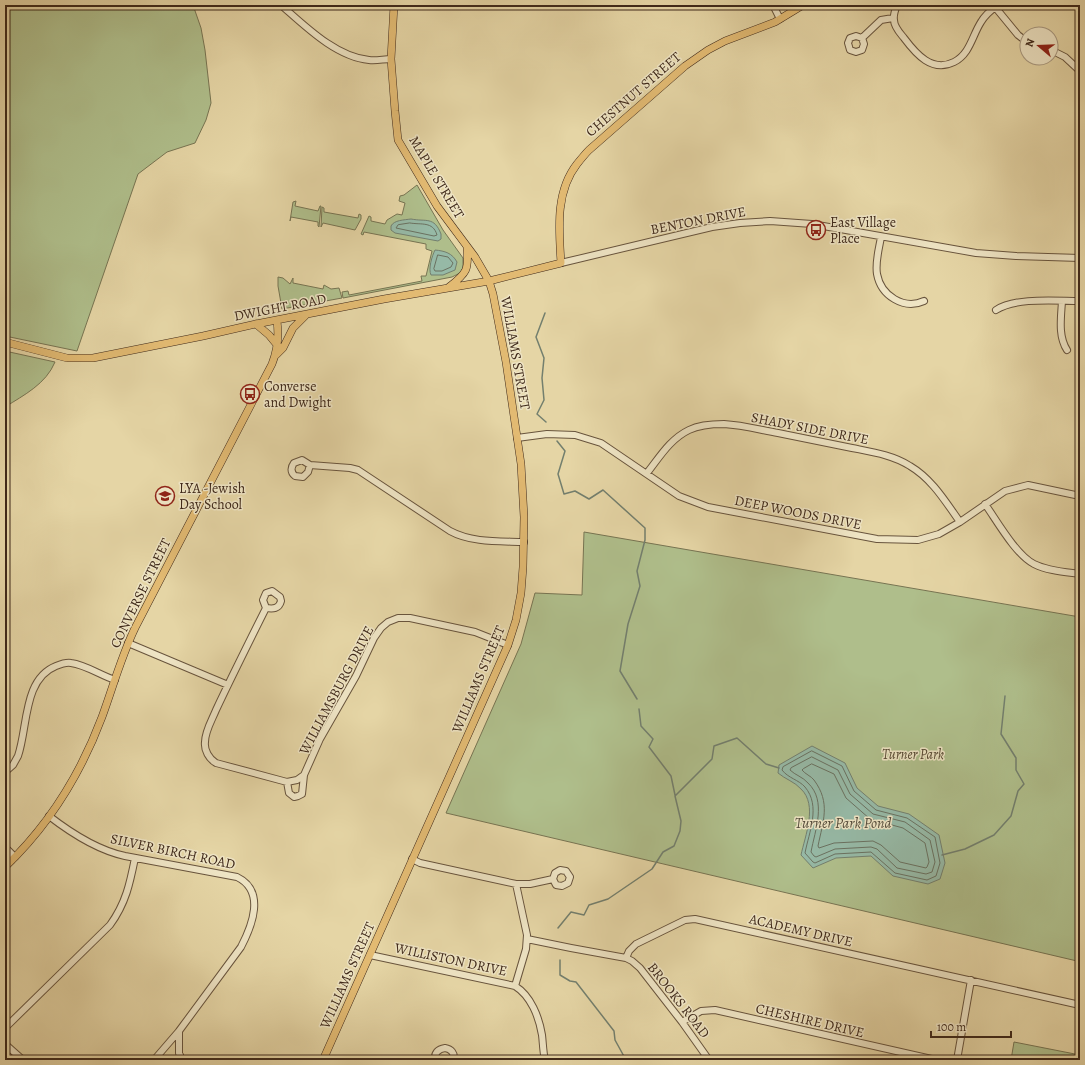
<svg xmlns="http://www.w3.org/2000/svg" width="1085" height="1065" viewBox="0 0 1085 1065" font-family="Alegreya,serif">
  <rect width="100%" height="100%" fill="#e5d5a5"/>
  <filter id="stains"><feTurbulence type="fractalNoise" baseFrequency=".005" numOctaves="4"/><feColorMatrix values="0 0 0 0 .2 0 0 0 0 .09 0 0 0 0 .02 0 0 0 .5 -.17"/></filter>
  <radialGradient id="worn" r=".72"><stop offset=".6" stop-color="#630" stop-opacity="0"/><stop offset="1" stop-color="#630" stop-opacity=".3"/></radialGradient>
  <path fill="#afbe8b" stroke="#777452" d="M5 5H193L201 28 205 50 211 103 206 120 195 143 167 152 138 174 77 351 5 336Z
    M417 185 443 230 463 258V268L460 273 452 277 343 298 342 292 348 291 349 295 422 281 421 276H426L432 251 426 249V244L364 232 363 235 361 234 369 216 371 217V221L385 224 387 220 397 214 402 215 405 203 399 201 400 196 404 195Z
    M296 201 295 206 318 211 320 206H321L319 227 318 226V222L291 217 290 221 293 202Z
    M322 207 324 208V212L358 218 359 214 361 215V219L355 230 323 223 321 227Z
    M278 277 283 278 290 284 293 278V283L323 289 324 285 331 289 339 288 342 298 282 309 278 286Z
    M5 351 55 362C46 384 24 395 5 407Z
    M584 532 1080 617V953L1077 961 446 813 521 644 535 593 582 595Z
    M1014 1042 1080 1055V1060H1011Z"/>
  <path fill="#96b9a6" stroke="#737f6e" d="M411 219C426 222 434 216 441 234V239L438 241 395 233 391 230V226C394 220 404 220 411 219Z
    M435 250C445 251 452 253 457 262L455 270 443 275H431C428 269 432 256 435 250Z
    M812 746 845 763 857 788 878 806 909 814 939 835 945 863 940 879 928 884 893 876 871 856 836 858 813 868 801 855C805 836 818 805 801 789 795 782 785 779 778 773L779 765Z"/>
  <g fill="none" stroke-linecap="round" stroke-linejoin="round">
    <path stroke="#6a7160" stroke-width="1" d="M410 223C421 225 433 221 437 235L434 236 396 228 398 225Z
      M438 255 448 257 453 263 451 267 442 271H435L434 269Z
      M812 751 842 766 854 791 876 810 907 818 935 837 940 863 936 876 927 880 895 873 871 852 835 854 815 863 813 862 805 853C809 832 821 806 805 787 799 780 788 778 782 770L783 767Z
      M812 757 838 770 850 794 873 814 905 822 930 840 935 862 932 872 926 874 897 868 877 849 871 847 835 849 816 857 814 856 811 852C815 830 827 801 808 783 803 777 795 775 790 770L791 768Z
      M812 764 834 774 846 798 870 819 903 828 925 843 929 862 927 867 926 868 900 862 881 845 873 841 834 843 819 848 818 846C823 821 831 803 814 780 811 776 805 774 802 770L803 769Z"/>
    <path stroke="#737f6e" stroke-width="1.5" d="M545 313 536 337 544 358 542 378 544 400 537 414 546 422
      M557 441 565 451 558 474 564 494 575 491 589 499 603 490 645 528V540L637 571 640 586 628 624 620 671 637 699
      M639 709 641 726 653 739 649 747 671 776 675 795
      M942 855 965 849 994 835 1011 816 1018 791 1024 784 1016 770V758L1001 734 1005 696
      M558 928 571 912 584 915 589 905 608 899 652 869 663 852 674 846 680 831 681 821 675 796 712 759 714 746 737 738 766 764 779 768
      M560 960V975L570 981 576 982 614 1031 615 1040 626 1060"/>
    <g stroke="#68543d" stroke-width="8">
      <path id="minor" d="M281 5C305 26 336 57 369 60 376 61 384 59 391 59
        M773 5 780 19
        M897 5C895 10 893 15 894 20 894 27 900 33 904 38 916 54 932 73 954 62 970 54 972 36 981 22 985 15 991 10 998 5
        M995 7 1018 35 1027 42
        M862 38 864 44 862 50 856 52 850 50 848 43 850 38 856 36 862 38 881 20 893 18
        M1051 50 1065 57 1080 71
        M1080 197V203
        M881 237C879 249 875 262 877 274 881 296 904 310 924 301
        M561 263 712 227 740 223 770 221 812 224 976 253 1016 256 1080 258
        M1062 301C1061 318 1058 336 1067 350
        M996 310C1016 297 1056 301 1080 301
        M517 438 547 434 575 435 601 443 679 496 708 507 877 539 918 540 939 534 960 522 1005 491 1028 485 1080 496
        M310 465 308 472 303 477 295 476C290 472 291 467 294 463L302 460 310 465 350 468 358 470 450 531C472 543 500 541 524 542
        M647 473C659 458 670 439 689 430 699 425 713 424 724 424 742 425 761 430 778 433 803 438 828 443 852 448 872 452 893 455 910 466 932 479 945 501 960 522
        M985 504C997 521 1016 555 1034 564 1048 571 1065 572 1080 574
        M266 608 263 600 266 593 272 591 280 597 281 601C279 609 273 609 266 608 249 642 232 676 216 710 212 720 205 731 205 742 204 750 209 759 216 763L287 782 289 793 294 797 298 796 302 794 304 775 320 739 356 676 374 638 381 628 388 622 398 618H410L475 632 508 645
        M128 643 228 685
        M5 772 13 765 18 756C28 727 23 679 56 666 61 664 66 662 71 663 86 665 100 675 115 680
        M287 782 297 780 304 775
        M49 816C71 833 97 850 125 856L237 877C266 891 252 926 241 947L179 1031V1053L182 1060
        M5 847 15 857
        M5 855 11 861
        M412 859 420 863 516 884H530L553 879 556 885 562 886 568 883 570 877 566 871 560 870 555 873 553 879
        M527 939 571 948 626 958 629 951 636 944 685 920 695 919 1080 1005
        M370 955 515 986C531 996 539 1017 542 1035 543 1043 543 1052 545 1060
        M626 958 632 961 640 968 682 1022 709 1060
        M515 986 526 949 527 935 516 884
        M682 1022 701 1011 715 1010 936 1060
        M5 1028 110 925C126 903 130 883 135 858
        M5 1044 23 1060
        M154 1060 179 1031
        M435 1060C434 1053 438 1049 445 1048 451 1049 455 1053 454 1060
        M957 1060 971 980"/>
    </g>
    <g stroke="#3f291a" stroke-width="8">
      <path id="major" d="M449 287C467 273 469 270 467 247
        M256 324 269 335 278 346
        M5 342 67 358H93L203 336 256 324 384 299 489 281 561 263C559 230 555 192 577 164 581 159 585 154 589 150L685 66 708 50 725 41 775 22 803 5
        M276 355 283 348 293 328 305 316
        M5 867C48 826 81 773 102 717 113 687 121 657 135 628L272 364C278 349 279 336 277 321
        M323 1060 508 645 516 620 521 593 523 567 524 517 521 464 506 362 493 294 489 281 475 257 437 206 398 140 395 111 391 59 394 5"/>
    </g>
    <use href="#minor" stroke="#eee4c4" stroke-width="6"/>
    <use href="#major" stroke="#e2ba72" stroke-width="7"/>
  </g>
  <defs>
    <g id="bus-ring" transform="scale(1)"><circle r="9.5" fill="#eee4c4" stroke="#8f2418" stroke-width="1.5"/><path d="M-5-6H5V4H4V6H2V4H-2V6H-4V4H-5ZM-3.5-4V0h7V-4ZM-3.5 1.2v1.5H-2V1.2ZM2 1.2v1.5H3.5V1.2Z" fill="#8f2418"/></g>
    <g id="school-ring" transform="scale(1)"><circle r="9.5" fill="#eee4c4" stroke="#8f2418" stroke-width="1.5"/><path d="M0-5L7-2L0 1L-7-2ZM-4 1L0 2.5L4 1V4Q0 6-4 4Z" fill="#8f2418"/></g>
  </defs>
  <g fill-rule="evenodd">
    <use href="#bus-ring" x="816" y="230"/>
    <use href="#bus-ring" x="250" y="394"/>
    <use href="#school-ring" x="165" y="496"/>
  </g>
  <g text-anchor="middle" stroke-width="3" stroke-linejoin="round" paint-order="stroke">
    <g font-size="14" fill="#3f291a" stroke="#eee4c4">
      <text transform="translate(633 94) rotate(-41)" y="5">CHESTNUT STREET</text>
      <text transform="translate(437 177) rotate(59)" y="5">MAPLE STREET</text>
      <text transform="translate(698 220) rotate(-11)" y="5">BENTON DRIVE</text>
      <text transform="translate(280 307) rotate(-11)" y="5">DWIGHT ROAD</text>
      <text transform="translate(516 353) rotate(80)" y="5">WILLIAMS STREET</text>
      <text transform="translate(810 428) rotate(11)" y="5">SHADY SIDE DRIVE</text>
      <text transform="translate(798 512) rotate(11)" y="5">DEEP WOODS DRIVE</text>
      <text transform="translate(140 593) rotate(-64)" y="5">CONVERSE STREET</text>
      <text transform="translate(478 679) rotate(-67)" y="5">WILLIAMS STREET</text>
      <text transform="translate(336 690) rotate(-62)" y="5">WILLIAMSBURG DRIVE</text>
      <text transform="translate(173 851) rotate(12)" y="5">SILVER BIRCH ROAD</text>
      <text transform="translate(801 930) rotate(13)" y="5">ACADEMY DRIVE</text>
      <text transform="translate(451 959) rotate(12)" y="5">WILLISTON DRIVE</text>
      <text transform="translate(347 975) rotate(-66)" y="5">WILLIAMS STREET</text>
      <text transform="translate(679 1000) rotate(52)" y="5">BROOKS ROAD</text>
      <text transform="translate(810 1020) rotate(13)" y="5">CHESHIRE DRIVE</text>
    </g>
    <g font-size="14" fill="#3f291a" stroke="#eee4c4" text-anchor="start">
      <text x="830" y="227">East Village<tspan x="830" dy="16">Place</tspan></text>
      <text x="264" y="391">Converse<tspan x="264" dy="16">and Dwight</tspan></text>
      <text x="179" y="493">LYA -Jewish<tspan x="179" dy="16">Day School</tspan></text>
    </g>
    <g font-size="14" font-style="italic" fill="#554731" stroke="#eee4c4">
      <text x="913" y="759">Turner Park</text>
    </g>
    <g font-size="15" font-style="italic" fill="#554d3d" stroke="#eee4c4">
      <text x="843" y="828">Turner Park Pond</text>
    </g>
  </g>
  <rect width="1085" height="1065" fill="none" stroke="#e5d5a5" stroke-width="20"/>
  <rect x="6" y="6" width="1073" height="1053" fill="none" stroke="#3f291a" stroke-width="2"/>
  <rect x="10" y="10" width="1065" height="1045" fill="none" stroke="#3f291a"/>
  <g transform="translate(1039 46) rotate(289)"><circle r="19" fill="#eee4c4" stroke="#a89980"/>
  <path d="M0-3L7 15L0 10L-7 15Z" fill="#8f2418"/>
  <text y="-6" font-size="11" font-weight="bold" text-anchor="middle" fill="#3f291a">N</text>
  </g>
  <path d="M931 1031v6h80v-6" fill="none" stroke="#3f291a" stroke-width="2"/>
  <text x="937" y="1031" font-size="12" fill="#3f291a" stroke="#eee4c4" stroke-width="3" paint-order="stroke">100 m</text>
  <rect width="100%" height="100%" filter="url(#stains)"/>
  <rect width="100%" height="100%" fill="url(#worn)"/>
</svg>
